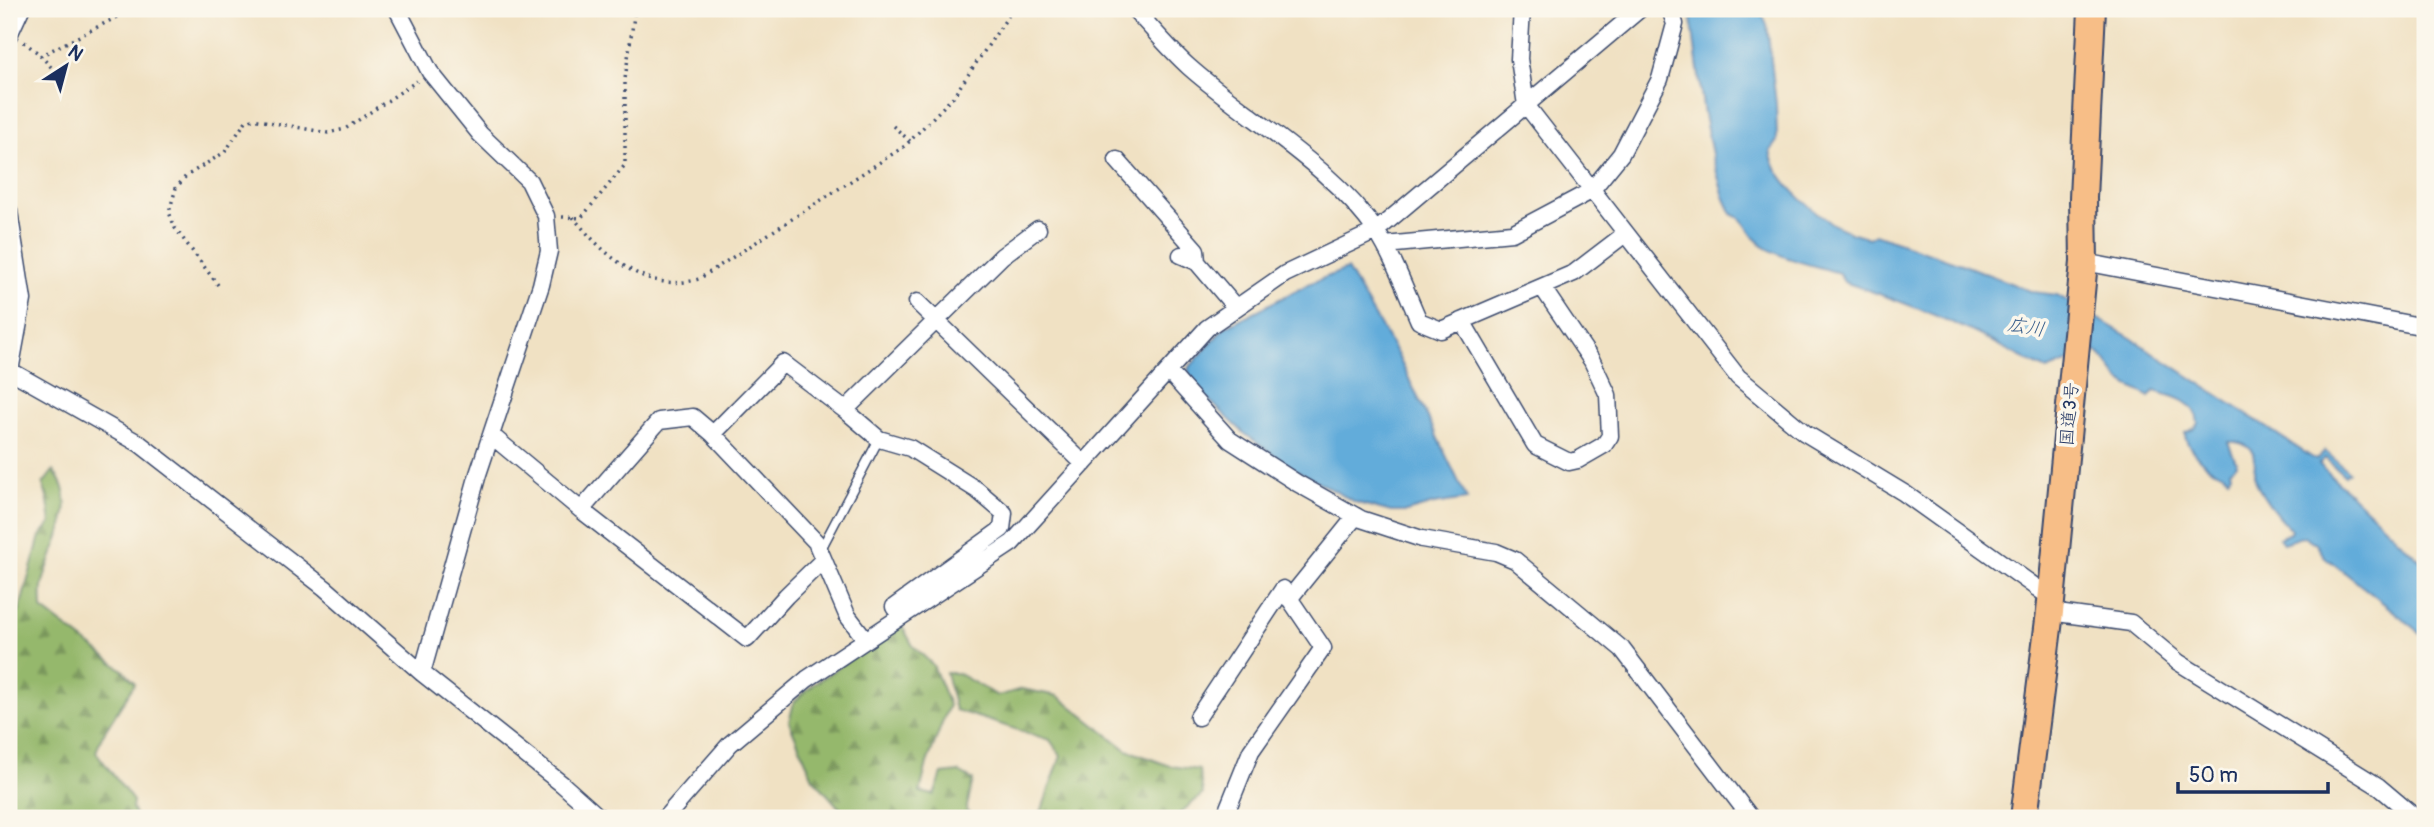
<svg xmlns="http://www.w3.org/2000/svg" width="2434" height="827" viewBox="0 0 2434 827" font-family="Pangolin,'Klee One',sans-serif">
  <defs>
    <pattern id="forest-firs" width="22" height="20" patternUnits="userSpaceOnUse" patternTransform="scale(1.75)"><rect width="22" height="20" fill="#95b86c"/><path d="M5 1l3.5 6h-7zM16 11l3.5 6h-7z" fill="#79965c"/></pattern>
  </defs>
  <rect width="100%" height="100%" fill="#fbf7ec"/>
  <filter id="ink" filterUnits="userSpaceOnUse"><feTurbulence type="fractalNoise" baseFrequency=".0143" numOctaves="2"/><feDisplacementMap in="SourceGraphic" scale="14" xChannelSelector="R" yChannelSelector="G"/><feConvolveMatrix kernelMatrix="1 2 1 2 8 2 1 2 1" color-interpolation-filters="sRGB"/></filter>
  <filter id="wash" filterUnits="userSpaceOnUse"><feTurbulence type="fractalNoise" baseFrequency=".00686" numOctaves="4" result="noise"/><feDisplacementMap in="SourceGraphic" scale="28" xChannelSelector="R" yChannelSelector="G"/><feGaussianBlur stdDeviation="1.57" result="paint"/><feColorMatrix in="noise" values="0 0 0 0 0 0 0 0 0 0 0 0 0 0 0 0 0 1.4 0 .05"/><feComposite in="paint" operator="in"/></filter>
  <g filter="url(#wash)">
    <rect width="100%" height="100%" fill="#f0e1c3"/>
    <path fill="url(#forest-firs)" stroke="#587465" stroke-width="2" d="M53 471C84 505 49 551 42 587 41 594 42 602 42 609L124 671 135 683 102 736 96 752 133 801 132 809 137 818H17L9 808V622L19 612 40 536 51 523 48 501 43 484Z
      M901 624 913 646 933 665 949 705 927 763 920 792 934 795 942 774 959 772 973 780 966 811 976 818H848L813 778 789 722 794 702 814 684Z
      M946 673H957L998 696 1022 689 1058 696 1127 750 1170 766 1199 770 1203 794 1174 818H1039L1061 756 1050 740 955 710Z"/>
    <path fill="#62acda" stroke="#3e6e9c" stroke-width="2" d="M1690 9H1760L1767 25 1776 104 1777 141 1770 151C1774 179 1810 209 1833 224 1844 231 1857 234 1869 238L1875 234 1964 265 2033 292 2057 295 2131 338 2316 460 2325 451 2349 472 2345 476 2325 458 2319 464 2425 565V639L2416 629 2324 556 2316 544 2304 536 2283 543 2279 538 2290 533 2291 530C2279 518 2256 491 2254 474 2254 467 2257 458 2253 452 2247 444 2237 441 2228 442L2237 464 2230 470 2231 474 2228 478C2222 472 2219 472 2213 469 2202 464 2184 444 2185 433L2195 428 2198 423C2196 401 2173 396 2154 391L2149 397C2140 390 2126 387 2118 378 2110 368 2107 358 2095 351L2047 370C2022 359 2000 345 1975 333 1933 313 1889 297 1844 282L1839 273C1814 265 1783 260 1762 245 1750 237 1747 219 1732 214L1724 197 1713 159 1704 115Z
      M1347 269 1397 354 1467 499 1434 504 1406 512H1391L1355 502 1291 467 1245 434 1193 385 1188 369 1225 327 1311 283Z"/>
  </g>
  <g filter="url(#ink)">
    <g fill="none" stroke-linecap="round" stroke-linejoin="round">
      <g stroke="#3b4a6d" stroke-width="11">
        <path id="service" d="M820 551 879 439"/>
      </g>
      <g stroke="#3b4a6d" stroke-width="19">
        <path id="minor" d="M397 9 430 72 480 134 529 181 546 216 549 251 541 285 478 474 422 673
          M1134 9C1152 28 1169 49 1189 67 1250 121 1332 165 1378 234 1395 260 1406 292 1419 321L1441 330 1574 273 1625 234
          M1522 9 1519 59 1526 105 1738 377 1805 433 1904 493 2051 598
          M9 35 21 9
          M1117 160 1196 250 1197 262
          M9 211 23 300 10 371
          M1385 245 1512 233 1591 191 1621 154 1660 79 1675 24 1670 9
          M1181 255 1197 262 1236 308
          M2084 262 2425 327
          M917 302 1084 464
          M1462 321 1535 445 1569 462 1578 460 1604 445 1610 436 1608 395 1592 361 1542 287
          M9 370 140 444 325 588 422 673 562 784 600 818
          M1168 371 1230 440 1297 483 1361 519 1422 539 1496 552 1515 560 1622 649 1751 818
          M845 410 1002 256 1038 229
          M713 434 783 363 845 410 879 439 910 448 977 490 1004 513 1002 529 894 607 901 616
          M491 435 581 510 747 639 786 596 823 560
          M581 510 659 421 693 417 713 434 816 542 847 615 866 640
          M1289 599 1356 516
          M2050 612 2131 623 2178 662 2378 786 2416 818
          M1198 717 1283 589 1323 648 1251 751 1224 818
          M665 818 730 744 807 679 1012 543 1207 328 1285 274 1376 231 1640 9"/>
      </g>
      <g stroke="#3b4a6d" stroke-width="30">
        <path id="trunk" d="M2024 818 2050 612 2084 262 2083 198 2092 9"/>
      </g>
      <path stroke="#3b4a6d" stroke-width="3.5" stroke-dasharray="2 5" stroke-linecap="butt" d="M24 42 38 53 65 82
        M40 56 133 9
        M893 126 910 141
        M562 217 581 218 625 165V79L635 9
        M573 217C604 255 646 295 699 279L905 146 953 97 1013 9
        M218 285 175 228 169 212 176 188 186 176 225 152 246 121 253 119 328 133 345 129 417 81"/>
      <use href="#service" stroke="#fff" stroke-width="8"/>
      <use href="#minor" stroke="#fff" stroke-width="16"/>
      <use href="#trunk" stroke="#f7be87" stroke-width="26"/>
    </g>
  </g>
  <g text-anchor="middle" stroke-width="7" stroke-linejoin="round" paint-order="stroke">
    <g font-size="18" fill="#1b2f5e" stroke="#fbf7ec">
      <text transform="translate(2069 414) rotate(-85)" y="6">国道3号</text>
    </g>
    <g font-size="19" font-style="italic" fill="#345b89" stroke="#fbf7ec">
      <text transform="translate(2026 326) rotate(9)" y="7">広川</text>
    </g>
  </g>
  <rect width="2434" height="827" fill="none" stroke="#fbf7ec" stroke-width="35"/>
  <g transform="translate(66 66) rotate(36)" stroke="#fbf7ec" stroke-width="5" paint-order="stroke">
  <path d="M0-5L12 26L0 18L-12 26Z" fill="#1b2f5e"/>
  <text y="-10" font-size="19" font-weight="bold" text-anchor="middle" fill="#1b2f5e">N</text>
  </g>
  <path d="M2178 782v10h150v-10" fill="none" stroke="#1b2f5e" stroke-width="3.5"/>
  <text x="2189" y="782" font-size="21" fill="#1b2f5e" stroke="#fbf7ec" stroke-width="5" paint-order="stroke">50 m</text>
</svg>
